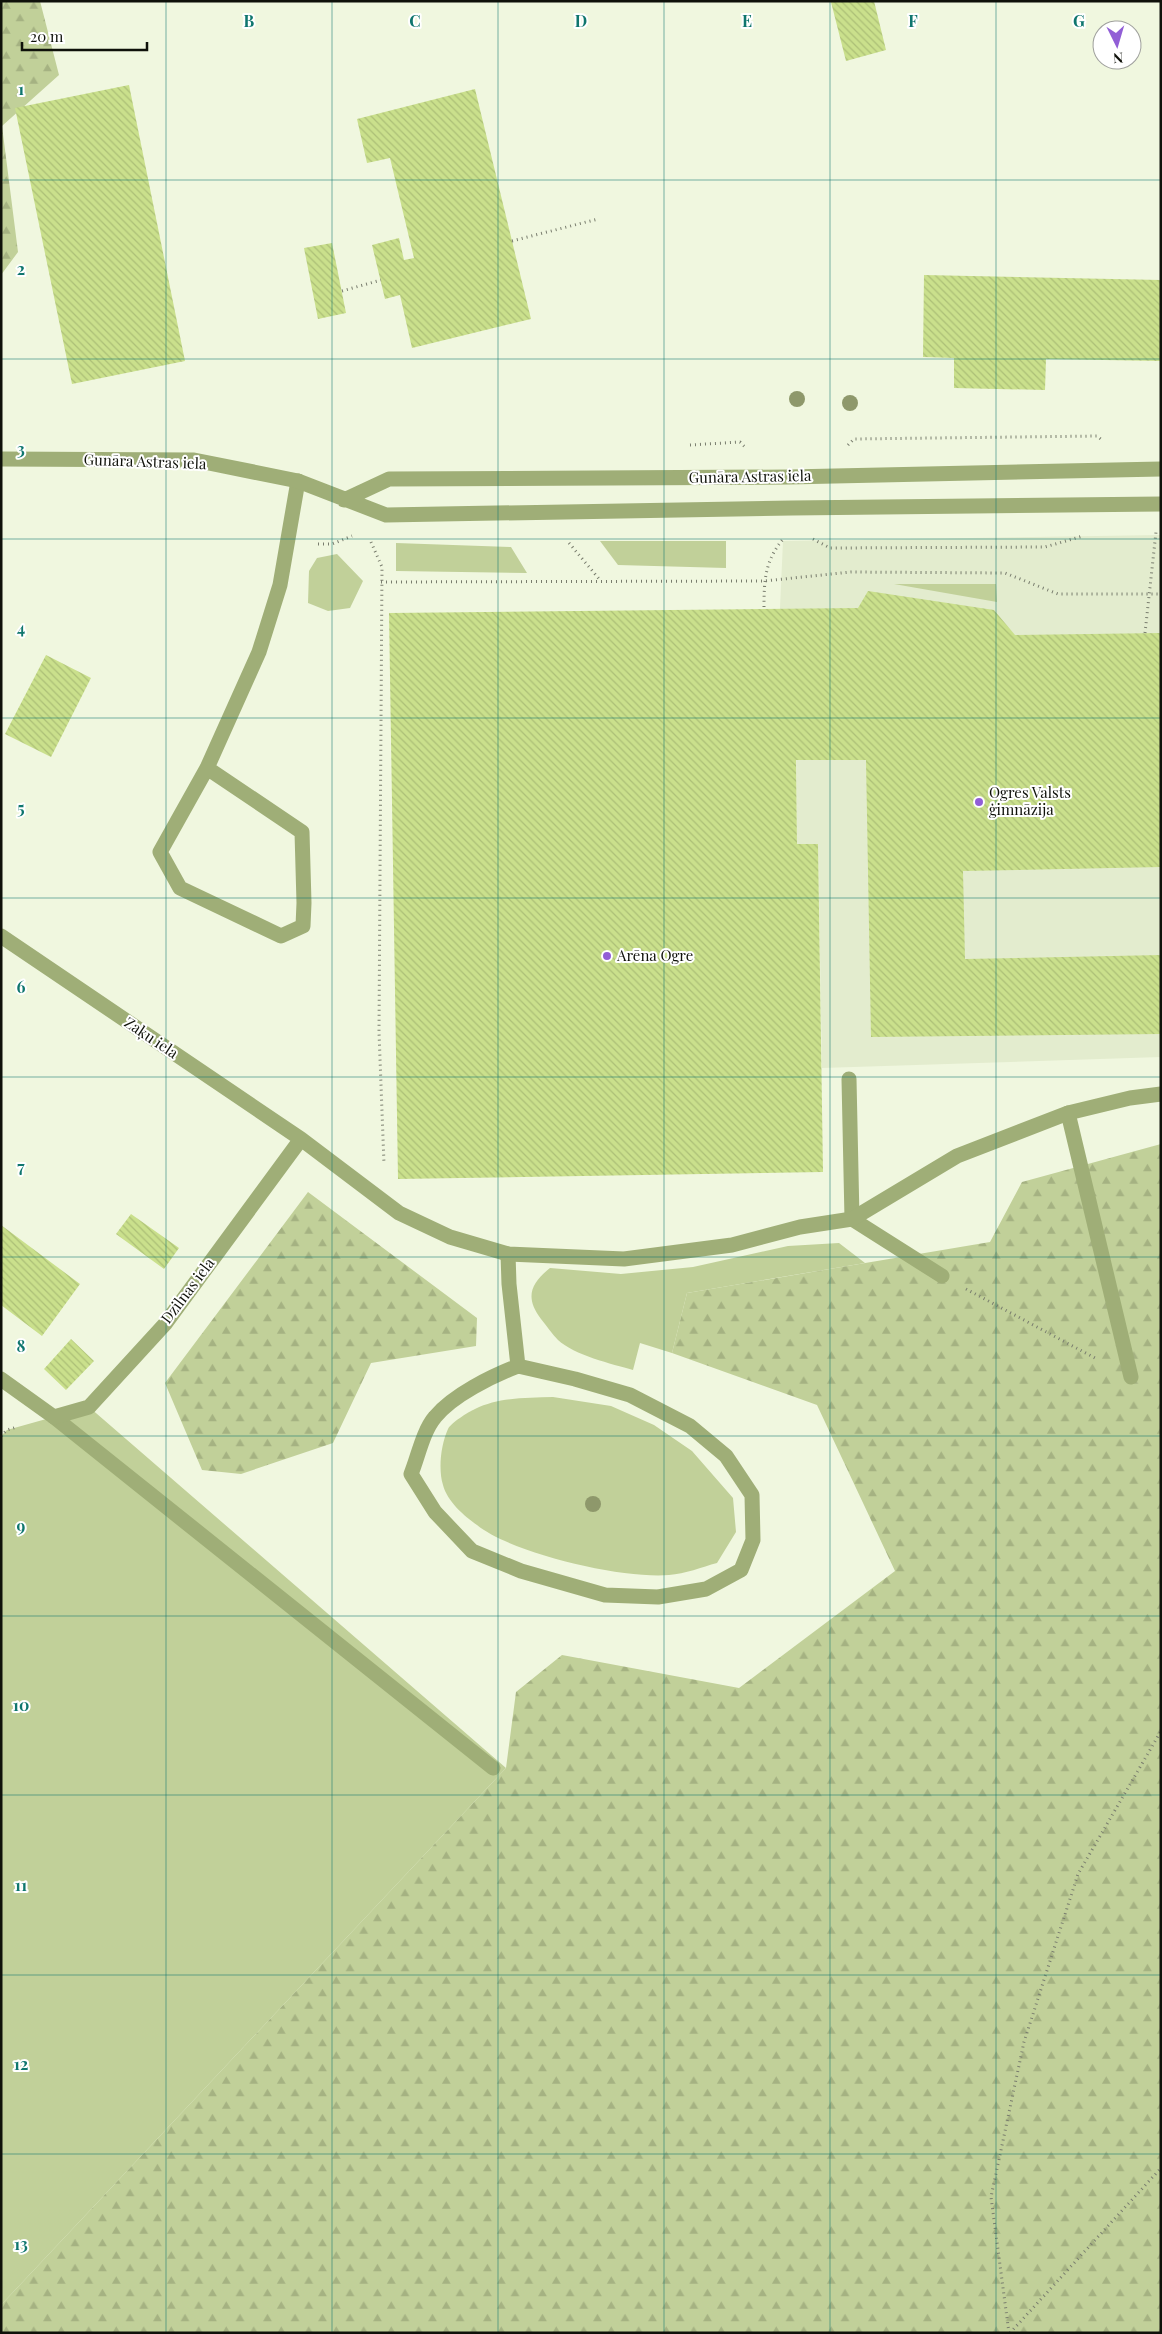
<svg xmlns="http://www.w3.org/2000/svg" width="1162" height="2334" viewBox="0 0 1162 2334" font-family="'Playfair Display',serif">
  <defs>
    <pattern id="forest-firs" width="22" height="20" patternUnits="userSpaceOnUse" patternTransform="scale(1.25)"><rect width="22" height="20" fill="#c1d099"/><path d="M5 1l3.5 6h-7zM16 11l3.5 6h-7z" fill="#a5b282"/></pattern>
    <pattern id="building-back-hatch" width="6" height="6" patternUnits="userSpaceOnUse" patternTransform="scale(1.25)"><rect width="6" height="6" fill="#cae08c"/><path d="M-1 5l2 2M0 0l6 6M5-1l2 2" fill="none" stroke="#acbf77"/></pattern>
  </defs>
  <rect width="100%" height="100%" fill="#f0f7df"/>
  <path fill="#e3ecce" d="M1161 535V1057L822 1068 818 844H797L796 739 781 740 780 608 783 541Z"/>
  <path fill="#c1d099" d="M600 541H726V568L618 565Z
    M396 543 511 547 527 573 396 571Z
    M337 554 363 581 350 608 328 611 308 603 309 571 317 558Z
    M894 584H996L997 602Z
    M839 1243 865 1263 687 1293 672 1353 640 1343 633 1370C612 1364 574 1355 558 1340 552 1334 547 1326 541 1319 525 1298 530 1284 550 1268L621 1274 693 1267 788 1246Z
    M553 1397 611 1406 654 1425 692 1451 733 1498 736 1532 717 1563C702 1567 685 1574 669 1575 623 1579 513 1554 477 1525 464 1516 447 1501 443 1485 438 1469 441 1444 448 1429 451 1423 468 1412 475 1409 499 1397 527 1398 553 1397Z
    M89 1407 506 1768 1 2305V1436L7 1430Z"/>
  <path fill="url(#forest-firs)" d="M1 1H40L59 75 2 126 18 252 1 275Z
    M1161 1144V2333H1V2305L506 1768 516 1692 562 1655 739 1688 895 1571 817 1405 672 1353 687 1293 990 1242 1022 1182Z
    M308 1192 477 1318 476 1346 371 1363 333 1443 241 1474 202 1470 165 1383Z"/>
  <path fill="url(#building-back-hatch)" d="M874 1 886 50 846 61 831 2Z
    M129 85 185 361 72 384 15 108Z
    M475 89 531 319 412 348 400 295 385 299 372 245 399 238 404 260 414 258 390 158 367 163 357 119Z
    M332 243 346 313 318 319 304 248Z
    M924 275 1161 280V361L1046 359 1045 390 954 388V358L923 357Z
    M868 591 994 610 1015 635 1161 633V867L963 871 965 959 1161 955V1034L871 1037 866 760H796L797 844H818L823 1172 398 1179 389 613 858 608Z
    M46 655 91 678 51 757 5 734Z
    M131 1214 179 1248 164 1269 116 1234Z
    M1 1225 80 1284 42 1336 1 1305Z
    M71 1339 94 1361 66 1390 44 1369Z"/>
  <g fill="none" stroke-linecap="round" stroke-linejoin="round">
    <path stroke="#797d6e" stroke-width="3" stroke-dasharray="1 4" stroke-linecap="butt" d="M512 241 598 219
      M342 291 381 280
      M690 445 740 442 745 447
      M848 445 854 439 1097 436 1102 440
      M813 539 830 548 1045 547 1083 536
      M371 542 382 567 379 1032 384 1164
      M569 543 600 580
      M318 544H332L352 536
      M381 582 764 581 851 572 1005 573 1058 594H1161
      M764 607C764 580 765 560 784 538
      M1145 633 1156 532
      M966 1289 1095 1358
      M1 1436 7 1430 17 1427
      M1009 2333 991 2197 1024 2042 1078 1874 1161 1731
      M1010 2333 1161 2168"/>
    <path stroke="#9fae77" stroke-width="15" d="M207 768 302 832 304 903 303 926 281 936 180 888 160 852 207 768 259 652 280 585 298 481
      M849 1079 852 1219 942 1276
      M1068 1113 1131 1377
      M508 1254 509 1284 518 1366
      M518 1366 575 1379 630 1395 690 1426 726 1456 752 1495 753 1540 741 1570 706 1589 658 1597 605 1595 521 1571 472 1551 435 1512 411 1474C418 1457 423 1431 435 1417 453 1395 492 1376 518 1366Z
      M1 1379 54 1417 493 1768"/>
    <path stroke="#9fae77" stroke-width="15" d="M1 459 194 460 298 481 386 515 792 508 1161 504
      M344 500 389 479 789 477 1161 469
      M1 936 301 1139 399 1213 450 1237 508 1254 624 1259 732 1245 800 1227 852 1219 957 1156 1068 1113 1130 1098 1161 1094
      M54 1417 89 1407 165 1324 301 1139"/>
  </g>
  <g fill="#8e986b">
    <circle cx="797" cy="399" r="8"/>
    <circle cx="850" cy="403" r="8"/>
    <circle cx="593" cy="1504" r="8"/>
  </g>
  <path fill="none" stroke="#0f766e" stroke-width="1" stroke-opacity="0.55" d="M166 1V2333M332 1V2333M498 1V2333M664 1V2333M830 1V2333M996 1V2333M1 180H1161M1 359H1161M1 539H1161M1 718H1161M1 898H1161M1 1077H1161M1 1257H1161M1 1436H1161M1 1616H1161M1 1795H1161M1 1975H1161M1 2154H1161"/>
  <g fill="#915ed6" stroke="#fff" stroke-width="2">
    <circle cx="979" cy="802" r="5"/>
    <circle cx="607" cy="956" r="5"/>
  </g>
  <g text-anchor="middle" stroke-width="4" stroke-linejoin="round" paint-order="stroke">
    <g font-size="15" fill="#0f110a" stroke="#fff">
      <text transform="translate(145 462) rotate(2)" y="5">Gunāra Astras iela</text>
      <text transform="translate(750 477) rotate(-1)" y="5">Gunāra Astras iela</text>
      <text transform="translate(151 1038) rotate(34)" y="5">Zaķu iela</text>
      <text transform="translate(188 1291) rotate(-53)" y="5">Dzilnas iela</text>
    </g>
    <g font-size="15" fill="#0f110a" stroke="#fff" text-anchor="start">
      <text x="989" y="798">Ogres Valsts<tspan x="989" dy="17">ģimnāzija</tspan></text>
      <text x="617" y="961">Arēna Ogre</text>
    </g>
  </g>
  <g font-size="16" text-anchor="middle" font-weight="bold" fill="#0f766e" stroke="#fff" stroke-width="4" stroke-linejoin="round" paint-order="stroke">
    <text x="249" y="27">B</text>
    <text x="415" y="27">C</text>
    <text x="581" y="27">D</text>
    <text x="747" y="27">E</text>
    <text x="913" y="27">F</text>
    <text x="1079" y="27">G</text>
    <text x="21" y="95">1</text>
    <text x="21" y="275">2</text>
    <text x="21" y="455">3</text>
    <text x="21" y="634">4</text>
    <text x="21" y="814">5</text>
    <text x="21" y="993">6</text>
    <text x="21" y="1173">7</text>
    <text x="21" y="1352">8</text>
    <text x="21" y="1532">9</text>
    <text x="21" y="1711">10</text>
    <text x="21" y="1891">11</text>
    <text x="21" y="2070">12</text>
    <text x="21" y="2250">13</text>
  </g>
  <rect width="1162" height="2334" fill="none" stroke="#0f110a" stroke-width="5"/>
  <g transform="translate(1117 45) rotate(175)"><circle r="24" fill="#ffffff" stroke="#9fa09d"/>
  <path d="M0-4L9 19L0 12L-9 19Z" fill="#915ed6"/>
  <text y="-8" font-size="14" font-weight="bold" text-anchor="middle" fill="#0f110a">N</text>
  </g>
  <path d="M22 42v8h125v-8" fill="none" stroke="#0f110a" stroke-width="2.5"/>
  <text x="30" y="42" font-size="15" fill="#0f110a" stroke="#ffffff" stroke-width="4" paint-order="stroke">20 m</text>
</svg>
